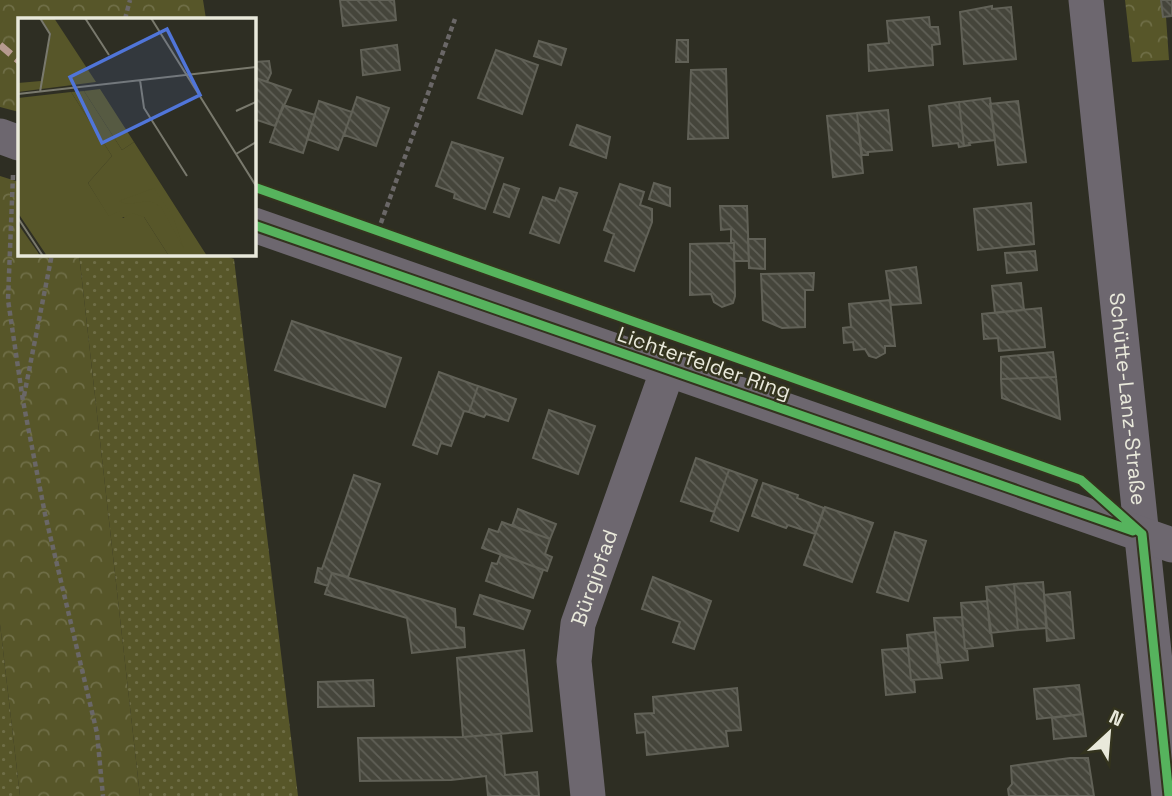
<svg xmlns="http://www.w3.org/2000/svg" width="1172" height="796" viewBox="0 0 1172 796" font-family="'Space Grotesk',sans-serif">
  <defs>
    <pattern id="park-crowns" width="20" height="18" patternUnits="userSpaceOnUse" patternTransform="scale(1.75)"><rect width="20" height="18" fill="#575629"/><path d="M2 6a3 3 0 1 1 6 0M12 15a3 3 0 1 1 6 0" fill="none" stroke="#6f6e47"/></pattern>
    <pattern id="garden-dots" width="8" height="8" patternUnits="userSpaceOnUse" patternTransform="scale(1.75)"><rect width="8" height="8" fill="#575629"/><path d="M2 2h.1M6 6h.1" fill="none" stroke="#6f6e47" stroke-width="1.8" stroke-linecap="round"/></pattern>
    <pattern id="building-back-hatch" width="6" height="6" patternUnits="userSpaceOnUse" patternTransform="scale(1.75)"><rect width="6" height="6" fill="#45453b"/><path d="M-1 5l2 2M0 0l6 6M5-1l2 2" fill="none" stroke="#606057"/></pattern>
  </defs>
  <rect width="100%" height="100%" fill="#2e2e23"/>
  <path fill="url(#park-crowns)" d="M0 0H203L206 19H19V112L0 107Z
    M1125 0H1161L1163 17H1166L1169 60 1132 62Z
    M0 176 19 182V254H79L140 796H20L0 624Z"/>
  <path fill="url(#garden-dots)" d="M79 254H221L234 259 298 796H140Z
    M0 624 20 796H0Z"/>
  <path fill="url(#building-back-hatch)" stroke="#616157" stroke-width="2" d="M340 0H394L396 20 343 26Z
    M1161 0H1172V16L1163 17Z
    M992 6V9L1011 7 1016 59 964 64 960 12Z
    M929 17 930 27H938L940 44 932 45 933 65 869 71 868 45 889 43 887 21Z
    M677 40H688V62H676Z
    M539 41 566 49 561 65 534 56Z
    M397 45 400 70 363 75 361 50Z
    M496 50 538 65 522 114 478 98Z
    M269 61 271 73 267 82 256 78 254 80V62Z
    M726 69 728 138 688 139 691 70Z
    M256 78 291 90 275 126 254 119V85Z
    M357 97 389 108 376 146 344 135Z
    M990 98 995 140 969 143 970 145 964 146 959 102Z
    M319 101 352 112 338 150 307 139Z
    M1018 101 1026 162 998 165 990 104Z
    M959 102 964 146 959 147 958 143 933 146 929 106Z
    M283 105 315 115 303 153 270 142Z
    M888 110 892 150 868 152V155H862L857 113Z
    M857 113 863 173 833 177 827 116Z
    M577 125 610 137 606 158 570 145Z
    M452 142 503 158 485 209 454 198 455 193 436 186Z
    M654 183 670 188V206L649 199Z
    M504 184 519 189 509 217 494 212Z
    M620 184 644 192 640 205 652 209V222L634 271 605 261 614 234 604 230Z
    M560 188 577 193 559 243 530 233 543 197 555 201Z
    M1031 203 1034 244 978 250 974 209Z
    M720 206H747L749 261H734V243H731V229L721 230Z
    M748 239H765V269L749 268Z
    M731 243H734L735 296 733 303 722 307 714 302 711 294 690 295V244Z
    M1035 251 1037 270 1007 273 1005 253Z
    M916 267 921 303 891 305 886 271Z
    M814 273 813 290H805V327L782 328 763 320 761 274Z
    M1021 283 1024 310 995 313 992 286Z
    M890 300 895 346H885V353L876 358 869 356 865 349 854 350 853 342 844 343 843 328 851 327 849 304Z
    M1041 308 1045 347 999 351 998 338 984 339 982 314Z
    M292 321 401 358 385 407 275 370Z
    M1053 352 1056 377 1001 379V357Z
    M439 372 478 386 469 412 464 411 451 446 441 443 437 454 413 445Z
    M1056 377 1060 419 1002 398 1001 379Z
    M478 386 516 399 508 421 486 414 484 417 469 412Z
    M549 410 595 426 578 474 533 458Z
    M696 458 729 470 714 512 681 501Z
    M729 470 757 480 738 531 711 521Z
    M354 475 380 484 348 577 332 573 328 586 315 582 318 568 322 569Z
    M763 483 798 495 797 498 824 508 815 534 788 525 786 528 752 516Z
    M825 507 873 523 852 582 804 565Z
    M518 509 556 524 550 539 512 526Z
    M502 522 550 539 545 554 552 557 547 571 482 548 489 529 498 532Z
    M895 532 926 541 908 601 877 592Z
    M501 554 543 570 533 598 486 581 492 563 497 564Z
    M332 573 455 609 456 627 464 628 465 647 412 653 407 618 325 594Z
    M653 577 711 601 694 649 673 642 680 622 642 609Z
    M1043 582 1047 628 1018 630 1014 584Z
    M1014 584 1018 630 990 633 986 587Z
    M1070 592 1074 638 1047 641 1044 595Z
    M480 595 530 611 523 629 474 614Z
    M987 601 993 646 965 649 961 603Z
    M962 617 965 649H967L968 660 938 663 934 618Z
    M935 632 942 678 911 680 907 635Z
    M908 648 911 680H914L915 692 886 695 882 650Z
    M524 650 532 731 463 737 457 658Z
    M373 680 374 706 318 707V682Z
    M1079 685 1083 714 1037 719 1034 689Z
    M737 688 741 730 726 731 728 746 647 755 645 732 637 733 635 714 654 713 653 697Z
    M1083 714 1086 736 1054 739 1052 718Z
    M501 734 505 775 537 772 539 796H488L486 776 451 780 360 781 358 738 463 737Z
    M1070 758H1088L1094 796H1009L1008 789 1012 784 1011 766Z"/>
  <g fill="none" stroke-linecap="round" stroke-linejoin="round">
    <path stroke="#6a6767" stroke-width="4.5" stroke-dasharray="5 3.5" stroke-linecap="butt" d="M125 19 130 0
      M13 175 8 300 23 401 45 514 97 733 103 796
      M378 231 455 19
      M24 396 52 254"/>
    <g stroke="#6d676f" stroke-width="35">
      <path id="s1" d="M1086 0 1169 796"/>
      <path d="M0 136 19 143"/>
      <path d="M254 225 1172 545"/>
      <path id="s2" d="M588 796 574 661 578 624 668 369"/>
    </g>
    <path stroke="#b69a8f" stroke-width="7" stroke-dasharray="14 7" stroke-linecap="butt" d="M0 45 19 61"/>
    <g stroke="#33331e" stroke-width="13">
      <path id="cycleway" d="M254 187 1081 480 1142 534
        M254 225 1133 531
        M1142 534 1169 796"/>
    </g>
    <use href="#cycleway" stroke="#56b35d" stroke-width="9"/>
  </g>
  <g text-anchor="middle" stroke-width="5" stroke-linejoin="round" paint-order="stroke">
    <g font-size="21" fill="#e9e9db" stroke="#33331e">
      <text transform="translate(704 363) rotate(19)" y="7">Lichterfelder Ring</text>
      <text dy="7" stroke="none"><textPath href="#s1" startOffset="401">Schütte-Lanz-Straße</textPath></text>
      <text dy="7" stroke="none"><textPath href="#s2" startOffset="222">Bürgipfad</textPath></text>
    </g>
  </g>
  <g transform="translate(18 18)">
    <rect width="238" height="238" fill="#2e2e23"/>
    <path d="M0 206 19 233 22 238H0Z" fill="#575629"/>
    <path d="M23 0H36L78 64 0 74V65L23 63 33 16ZM66 73 104 132 116 124 189 238H151L126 199H91L70 165 94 138 53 74Z" fill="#575629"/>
    <path d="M82 71 116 124 104 132 66 73ZM53 74 94 138 70 165 91 198 101 193 105 200 114 195 126 199 151 238H29L0 195V80Z" fill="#575629"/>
    <path d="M136 170 155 199 166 231 143 189 133 183 108 186 101 183Z" fill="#575629"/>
    <path fill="none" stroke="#79796d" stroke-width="2" d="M22 0 32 16 22 74M67 0 91 37M133 0 238 168M122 62 126 90 169 158M0 76 238 49M218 93 238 84M218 136 238 124M0 200 25 238"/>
    <path fill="#5075d9" fill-opacity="0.15" stroke="#5075d9" stroke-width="3.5" d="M149 11 182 77 84 125 52 59Z"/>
    <rect width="238" height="238" fill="none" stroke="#e9e9db" stroke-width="3.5"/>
  </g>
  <g transform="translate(1109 733) rotate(26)" stroke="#33331e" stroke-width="5" paint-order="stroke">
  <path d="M0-5L12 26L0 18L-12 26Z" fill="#e9e9db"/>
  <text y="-10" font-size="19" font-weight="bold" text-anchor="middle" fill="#e9e9db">N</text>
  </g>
</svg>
